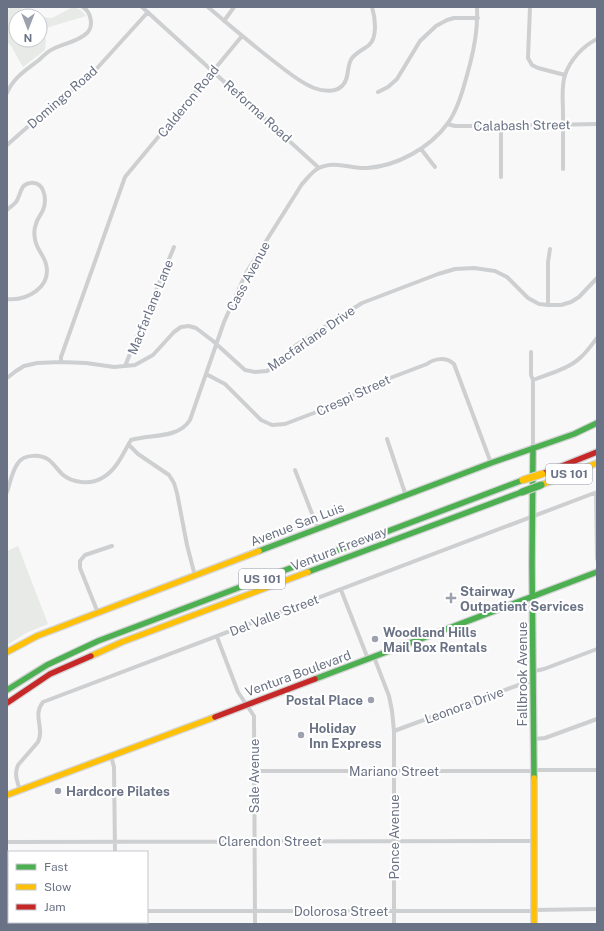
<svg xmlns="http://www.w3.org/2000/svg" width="604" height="931" viewBox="0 0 604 931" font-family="'Public Sans',sans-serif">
  <rect width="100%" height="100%" fill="#f8f8f8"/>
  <path fill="#e7eae6" d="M10 7H20L29 16H16V40H40V32L46 40 45 50 23 67 11 46 7 42V12Z
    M73 7 81 10 86 16 46 28 40 24V17L52 18Z
    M18 546 48 624 26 633 7 645V551Z"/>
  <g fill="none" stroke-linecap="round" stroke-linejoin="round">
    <g stroke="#d4d4d6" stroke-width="8">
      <path id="fast" d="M533 448 532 565 534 778
        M259 551 491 463 574 434 597 423
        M308 572 522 492
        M315 679 597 572
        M7 690 47 665 98 641 523 480"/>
    </g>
    <g stroke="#d4d4d6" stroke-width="8">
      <path id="slow" d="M541 485 597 463
        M7 652 37 636 259 551
        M91 656 122 642 308 572
        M534 778V924
        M7 795 215 717"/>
    </g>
    <g stroke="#d4d4d6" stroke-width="8">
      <path id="jam" d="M542 474 597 452
        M7 703 50 674 91 656
        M215 717 315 679"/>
    </g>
    <path stroke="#cecfd1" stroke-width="4" d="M142 7 319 168
      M208 7C230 26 253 45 276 63 288 72 299 82 314 88 322 91 335 93 342 86 350 79 346 66 352 58 357 52 364 49 369 45 378 37 375 17 372 7
      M530 7 528 58 532 65 538 68 565 75
      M224 21 234 7
      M378 92 388 87 397 79 420 41 436 26 447 20 454 18H478
      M7 93C13 78 26 70 39 60 43 56 48 51 53 49 64 43 78 42 87 33 94 26 91 12 83 7
      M447 124 455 126H501L597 124
      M501 126V177
      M7 145 49 108 90 76 148 12
      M421 149 435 167
      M563 169C563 150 563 131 563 113 563 101 561 87 565 75 570 60 583 46 597 39
      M7 210C10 207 14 205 16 202 21 195 20 184 30 183 45 181 47 200 43 210 41 215 37 219 36 224 34 229 34 234 35 239 36 249 44 255 46 264 52 287 27 301 7 299
      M548 305V262L550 249
      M531 352V375L533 380V448
      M61 362V357L125 177 242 36
      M125 366 174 247
      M206 374 225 384 261 420 272 425 285 424 340 403 369 386 427 364C435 358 446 357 454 364L491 463
      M7 378 16 371 24 366 37 363 61 362 86 363 114 367 135 365 153 355 174 332 181 327 189 326 196 328 213 341 245 370 255 372 267 371 274 366 295 346 362 303 438 274 455 269 474 268 495 271 507 277 528 298 539 304 548 305H561L571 302 579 297 597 278
      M533 380C548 374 569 369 581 357 587 352 592 344 597 338
      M387 439 406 496
      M129 445 138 454 169 475 174 483 177 493 187 545 195 576
      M295 470 318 529
      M7 492C10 483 12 471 18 463 24 454 41 454 49 460 54 464 57 469 62 474 72 483 90 485 102 478 117 470 123 453 131 440 151 434 178 439 190 420L224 322 246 273 302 184C307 179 312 171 319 168 334 160 352 169 367 168 397 166 430 148 448 123 459 108 465 82 470 64 475 45 478 27 477 7
      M596 493 597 559
      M341 590 368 659
      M98 613 80 568V561L85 555 112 546
      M217 637 238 692 254 716 255 924
      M374 657 389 696 392 711 394 731V924
      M534 671 544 669 597 649
      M394 731 524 683 534 681
      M534 739 545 738 597 719
      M111 756 114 767 115 852
      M534 770H597
      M254 771H534
      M20 790C17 781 14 774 18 765L38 742C45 729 32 715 43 702L597 492
      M7 842 534 841
      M534 910 597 909
      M7 911H9
      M147 911H534
      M115 922V924"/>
    <use href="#fast" stroke="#4caf50" stroke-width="5.5"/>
    <use href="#slow" stroke="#ffc107" stroke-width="5.5"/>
    <use href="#jam" stroke="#c62828" stroke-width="5.5"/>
    <g stroke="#d4d4d5" stroke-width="9" stroke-linecap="butt">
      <path id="fast-bridge" d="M522 492 541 485"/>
    </g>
    <g stroke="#d4d4d5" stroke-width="9" stroke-linecap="butt">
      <path id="slow-bridge" d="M523 480 542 474"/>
    </g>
    <use href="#fast-bridge" stroke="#4caf50" stroke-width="7"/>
    <use href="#slow-bridge" stroke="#ffc107" stroke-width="7"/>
  </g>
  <g fill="#9ca1ad" stroke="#fff" stroke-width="1.5">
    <path d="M449 592h4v4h4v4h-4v4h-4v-4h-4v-4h4z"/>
    <circle cx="375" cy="639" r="4"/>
    <circle cx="371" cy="700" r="4"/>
    <circle cx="301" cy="735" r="4"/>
    <circle cx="58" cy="791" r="4"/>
  </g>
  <g text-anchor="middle" stroke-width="4" stroke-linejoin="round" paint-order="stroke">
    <g fill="#fff" stroke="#979caa" stroke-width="1">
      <rect x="546" y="464" width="46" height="20" rx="3"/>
      <rect x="239" y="569" width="46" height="20" rx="3"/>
    </g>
    <g font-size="12" font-weight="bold" fill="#6a7285">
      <text x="569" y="478">US 101</text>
      <text x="262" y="583">US 101</text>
    </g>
    <g font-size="13" fill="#6a7285" stroke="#fff">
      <text transform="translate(62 97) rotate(-41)" y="5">Domingo Road</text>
      <text transform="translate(188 101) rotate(-51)" y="5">Calderon Road</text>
      <text transform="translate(258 111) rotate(42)" y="5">Reforma Road</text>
      <text transform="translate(522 125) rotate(-1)" y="5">Calabash Street</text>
      <text transform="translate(248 276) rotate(-62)" y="5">Cass Avenue</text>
      <text transform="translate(150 307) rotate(-68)" y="5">Macfarlane Lane</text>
      <text transform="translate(311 338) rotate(-35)" y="5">Macfarlane Drive</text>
      <text transform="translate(353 395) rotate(-25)" y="5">Crespi Street</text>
      <text transform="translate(297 524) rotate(-21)" y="5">Avenue San Luis</text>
      <text transform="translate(339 548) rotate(-21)" y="5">Ventura Freeway</text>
      <text transform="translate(274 615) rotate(-21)" y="5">Del Valle Street</text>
      <text transform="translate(298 673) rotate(-20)" y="5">Ventura Boulevard</text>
      <text transform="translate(522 674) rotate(-90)" y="5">Fallbrook Avenue</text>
      <text transform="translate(464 705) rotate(-20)" y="5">Leonora Drive</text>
      <text x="394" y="776">Mariano Street</text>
      <text transform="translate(254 776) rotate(-90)" y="5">Sale Avenue</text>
      <text transform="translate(394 837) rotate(-90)" y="5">Ponce Avenue</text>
      <text x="270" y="846">Clarendon Street</text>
      <text x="341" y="916">Dolorosa Street</text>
    </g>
    <g font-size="13" font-weight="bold" fill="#6a7285" stroke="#fff" text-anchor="start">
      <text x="460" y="596">Stairway<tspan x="460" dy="15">Outpatient Services</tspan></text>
      <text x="383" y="637">Woodland Hills<tspan x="383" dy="15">Mail Box Rentals</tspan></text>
      <text x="363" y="705" text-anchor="end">Postal Place</text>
      <text x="309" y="733">Holiday<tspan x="309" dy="15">Inn Express</tspan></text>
      <text x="66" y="796">Hardcore Pilates</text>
    </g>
  </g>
  <rect width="604" height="931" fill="none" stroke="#6a7285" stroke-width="16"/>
  <rect x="8" y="851" width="140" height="72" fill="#ffffff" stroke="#c3c7ce"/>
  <rect x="16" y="864" width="20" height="6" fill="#4caf50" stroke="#c3c7ce"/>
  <text x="44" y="871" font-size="12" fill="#6a7285">Fast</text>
  <rect x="16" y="884" width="20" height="6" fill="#ffc107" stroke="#c3c7ce"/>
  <text x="44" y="891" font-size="12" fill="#6a7285">Slow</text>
  <rect x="16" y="904" width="20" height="6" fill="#c62828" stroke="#c3c7ce"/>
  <text x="44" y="911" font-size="12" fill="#6a7285">Jam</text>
  <g transform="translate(28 28) rotate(180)"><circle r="19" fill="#ffffff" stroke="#c3c7ce"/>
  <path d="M0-3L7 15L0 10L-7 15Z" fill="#9ca1ad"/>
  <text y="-6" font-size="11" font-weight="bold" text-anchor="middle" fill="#6a7285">N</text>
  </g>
</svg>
